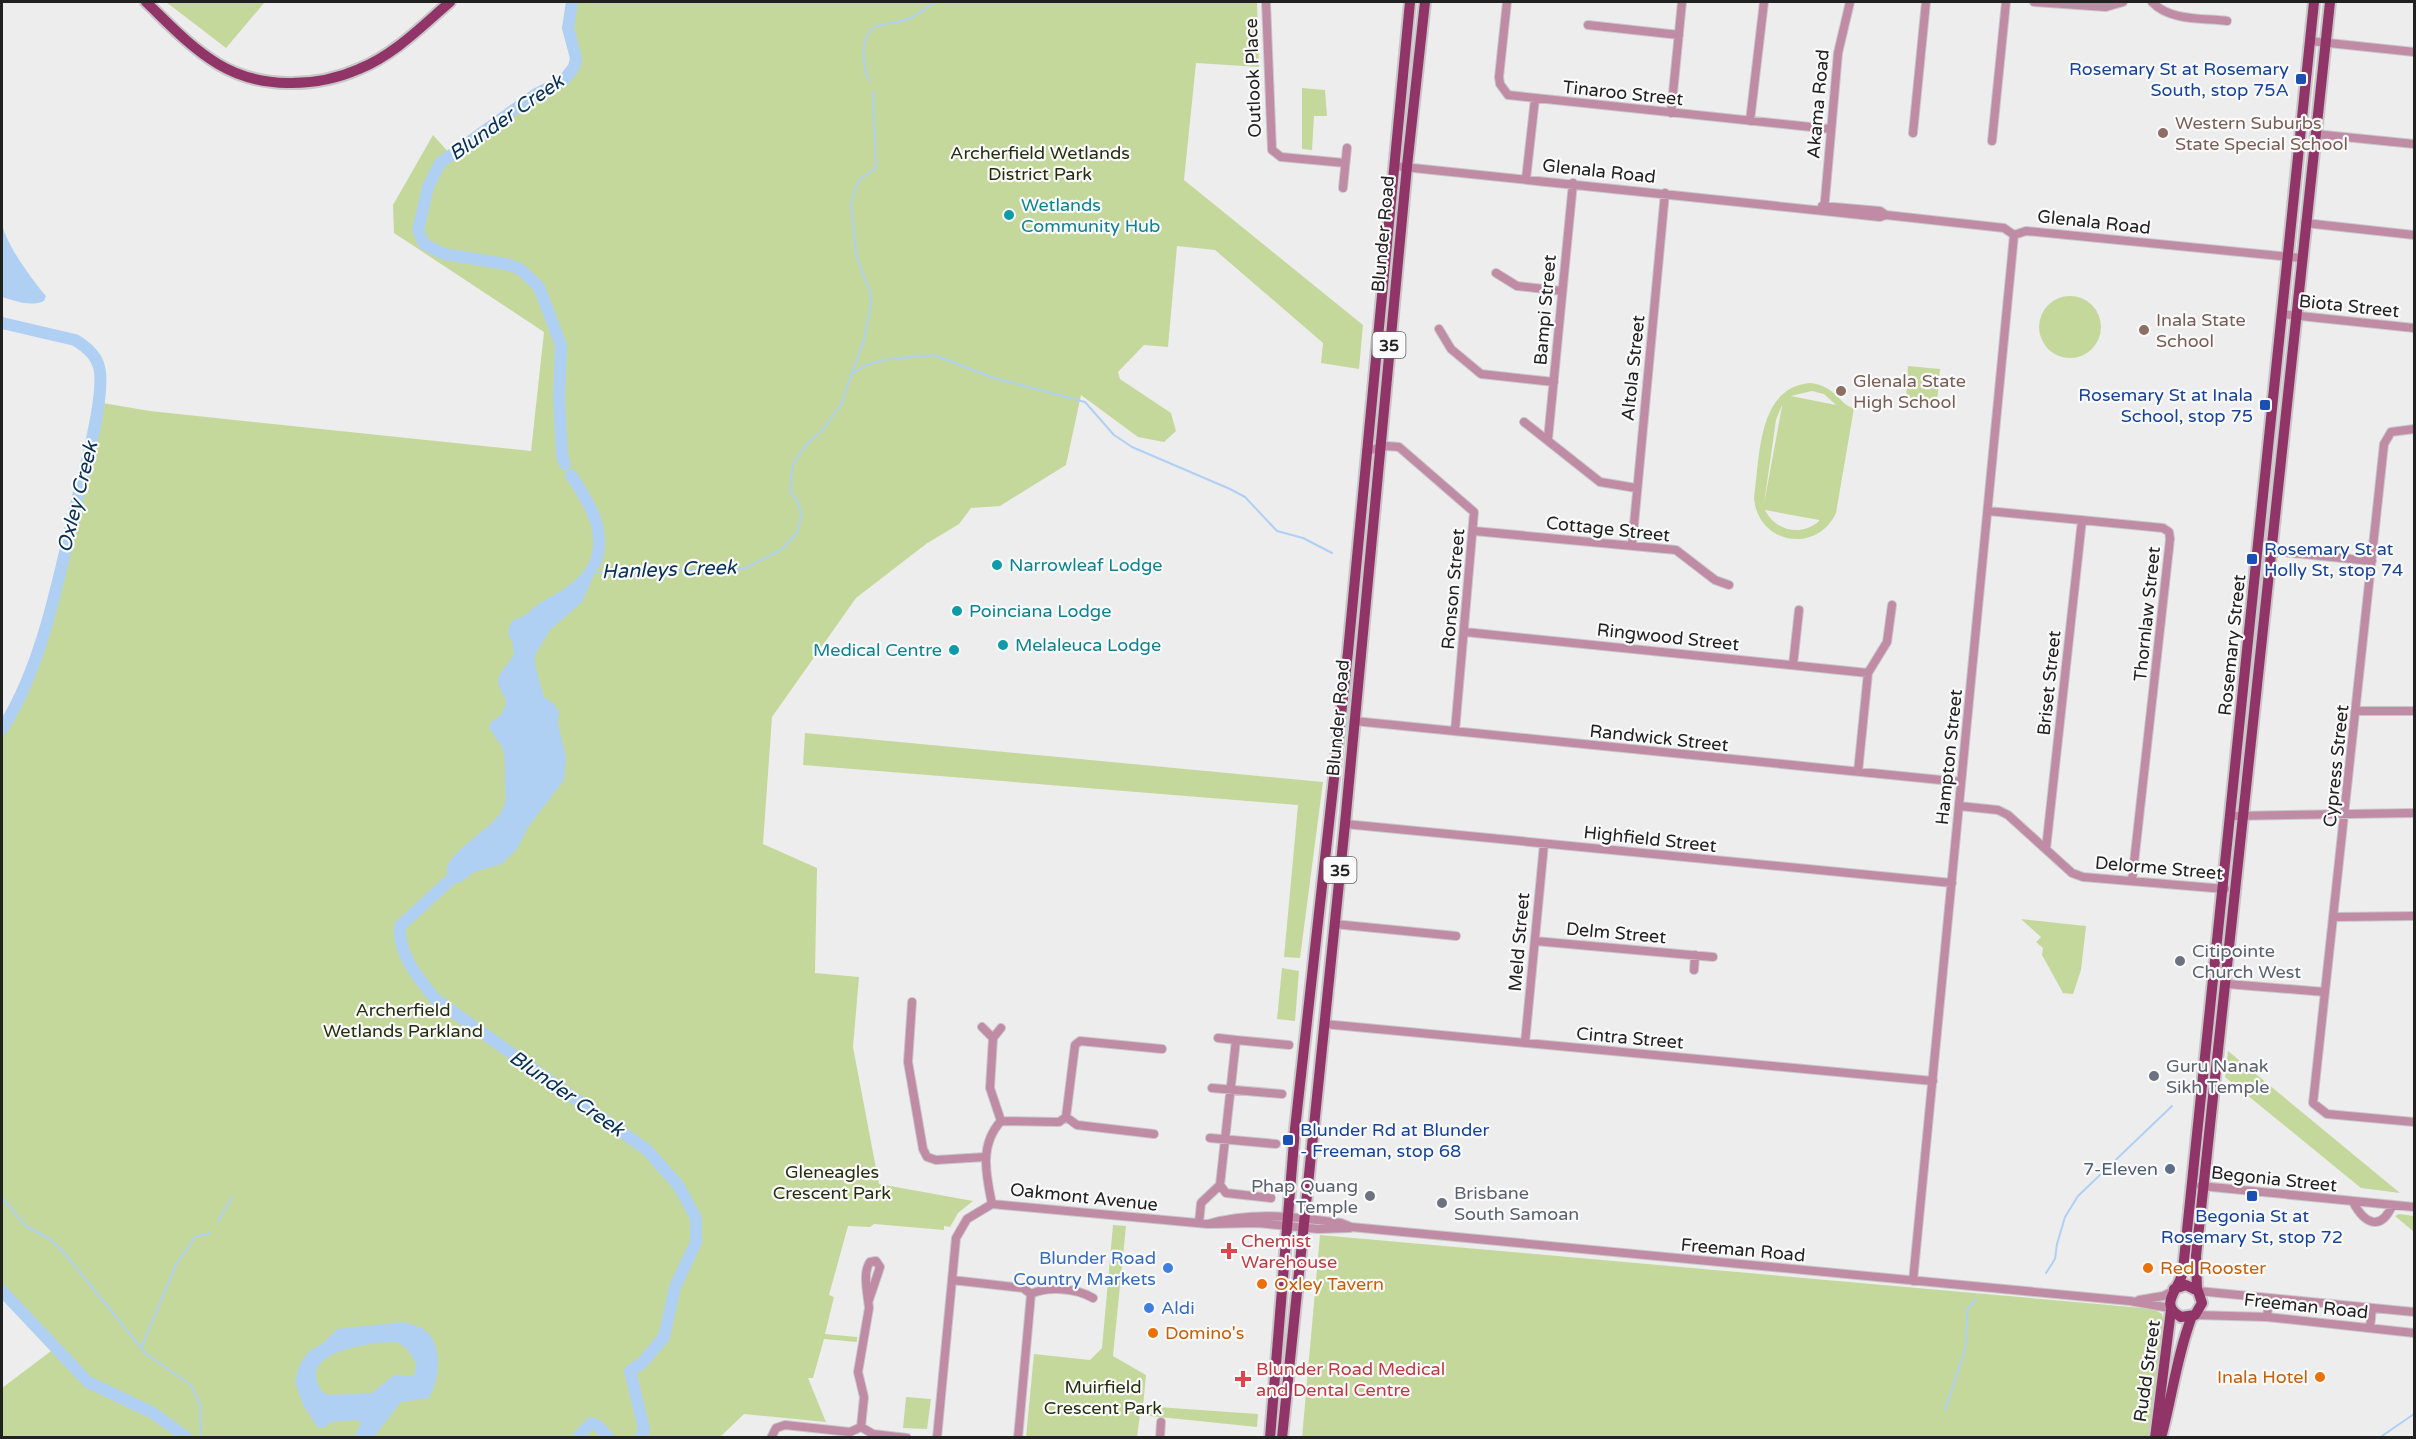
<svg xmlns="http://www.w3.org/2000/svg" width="2416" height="1439" viewBox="0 0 2416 1439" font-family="'Varela Round',sans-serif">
  <rect width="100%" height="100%" fill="#ededee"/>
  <path fill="#c5d89c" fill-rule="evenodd" d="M166 2H265L226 48Z
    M572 2H1257L1259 67 1196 63 1184 180 1363 325 1359 369 1321 363 1323 343 1215 250 1177 246 1168 347 1144 345 1118 372 1120 379 1171 413 1176 431 1164 442 1138 437 1081 395 1066 465 1000 506 971 508 959 524 926 544 856 598 772 717 763 844 817 868 815 973 859 977 853 1047 879 1184 973 1201 958 1213 950 1227 944 1226V1230L874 1224 870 1227 848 1226 829 1295 834 1297 825 1334 857 1337V1342L824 1339 813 1378H808L826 1422 744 1414 719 1438 2 1437V1388L55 1348 2 1291V728C36 668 52 600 69 533 80 490 92 447 97 402L150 411 531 451 544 332 394 233 393 205 433 135 450 154 536 94 564 80 574 67 576 58 568 28Z
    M1302 88 1325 90 1327 116H1314L1312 150 1302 149Z
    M2039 327a31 31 0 1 1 62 0a31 31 0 1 1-62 0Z
    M1908 366 1940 369 1937 402 1906 399Z
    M1810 383C1837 386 1840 406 1854 408L1836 513C1817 554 1758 545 1754 498 1760 458 1757 387 1810 383ZM1812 391 1824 394 1836 405 1791 396ZM1782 405V406L1764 504 1776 420ZM1765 510 1819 520V521C1802 537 1775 531 1765 510Z
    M805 733 1323 782 1300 958 1284 957 1298 805 803 765Z
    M2021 919 2086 926 2081 970 2073 994 2063 993 2042 955 2043 948 2036 942 2041 937Z
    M1282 968 1299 971 1295 1021 1277 1019Z
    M2228 1051 2400 1193 2361 1188 2225 1077Z
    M2399 1214 2414 1216V1232L2395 1216Z
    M1113 1225 1126 1226 1113 1356 1146 1375 1143 1406 1258 1414 1257 1427 1140 1415 1137 1437H1026L1034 1354 1090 1360 1102 1348Z
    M1320 1235 2154 1309 2162 1314 2164 1322 2151 1437 1302 1438Z
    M906 1397 931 1399 927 1429 903 1428Z"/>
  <path fill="#afd0f3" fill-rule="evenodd" d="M2 221C3 241 33 281 46 296L44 301C30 307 16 301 2 297Z
    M601 546 600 561 582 602 550 630 535 655V665L544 697 554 704 559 712 558 724 566 757 564 780 528 827 517 849 502 864 474 872 460 883 449 877 446 870C451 848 496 828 504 806 507 797 505 787 505 778 504 747 508 755 489 728L490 723C501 716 505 712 506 699 489 675 503 674 514 654L512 640 508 636 509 627 513 620C532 614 527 611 540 603 565 589 587 577 595 548Z
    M404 1322C411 1325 420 1326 426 1331 444 1347 439 1380 429 1398L401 1402 374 1437H354L361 1423 358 1420 331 1422 324 1428H318L303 1405 295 1382 299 1366 308 1352 322 1344 337 1329ZM397 1342 407 1349 416 1363 414 1375H394L372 1393 329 1395C322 1393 319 1388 317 1381 307 1349 377 1342 397 1342Z"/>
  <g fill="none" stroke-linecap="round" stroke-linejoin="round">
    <path stroke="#afd0f3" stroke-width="2" d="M869 81C863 67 859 36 875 27 886 22 898 24 908 19 918 15 927 7 936 2
      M853 373 866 365 888 359 934 355 994 378 1085 402 1114 435 1132 447 1230 489 1245 497 1277 531 1303 538 1332 553
      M594 572 744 569 782 549 797 533 801 517 799 504 790 491 793 464 808 442 820 433 841 405 864 339 871 305 870 292 856 255 851 201 859 180 876 168 873 91
      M2 1198 27 1227 50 1239 66 1255 146 1354 191 1385 200 1405 201 1438
      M218 1221 232 1197
      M2046 1273 2055 1259 2057 1244 2065 1217 2078 1196 2172 1106
      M141 1348 176 1265 195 1237 210 1233
      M1945 1410 1966 1346 1967 1310 1976 1299
      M2318 1438H2336
      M2379 1438 2414 1414"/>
    <path stroke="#afd0f3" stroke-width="12" d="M2 323 75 340C85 346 96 354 99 367 106 392 86 465 79 492 61 566 44 665 2 729
      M565 464 562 456 559 399 561 345 539 287 520 269 506 264 444 254 424 244 418 230 428 187 440 163 536 94 564 80 574 67 576 58 568 28 572 2
      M571 475C588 501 608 531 595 563
      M462 869 400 926C398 955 418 977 435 999L647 1150 678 1185 696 1218V1242L675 1287 664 1337 642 1363 630 1371 644 1429 641 1438
      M2 1291 88 1382 153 1413 187 1438
      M577 1438 591 1423 598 1426 609 1438"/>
    <g stroke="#c8c8c9" stroke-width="10">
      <path id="minor" d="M1266 2 1272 150 1281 157 1345 163
        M1507 2 1499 77 1500 84 1508 95 1830 129
        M2034 2 2106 7 2123 2
        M2152 2C2170 21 2202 18 2227 21
        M1588 25 1679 35
        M2310 41 2414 52
        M1671 113 1682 2
        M1750 121 1764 2
        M1913 133 1926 2
        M2315 134 2414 144
        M1992 141 2006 2
        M1394 166 1824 211 1880 217 1886 215 2004 228 2014 235 2026 231 2301 258
        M1526 179 1535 99
        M1343 188 1347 148
        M1822 206 1880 211 1886 215
        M1824 211 1838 53 1850 2
        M2305 223 2414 235
        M1496 273 1517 286 1562 291
        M2281 314 2414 328
        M1439 329 1451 349 1481 374 1554 382
        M1524 422 1600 482 1636 488
        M2414 429 2391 432 2384 444 2313 1103 2327 1114 2414 1122
        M1548 439 1573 183
        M1366 451 1387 446 1399 447 1474 512 1455 731
        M1988 511 2163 528 2169 532 2170 539 2132 881
        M1474 531 1676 550 1715 580 1729 585
        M1632 546 1665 193
        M2272 551 2372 561
        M1465 632 1868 673
        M1793 665 1799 610
        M2357 711H2414
        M1354 721 1961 782
        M1858 772 1868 673 1887 642 1892 605
        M1959 806 1998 810 2008 815 2072 873 2083 877 2225 889
        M2231 816 2414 813
        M1345 824 1952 883
        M2046 849 2082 520
        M2335 917 2414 916
        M1334 924 1456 936
        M1535 941 1713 957
        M1694 970 1695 955
        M2227 984 2325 992
        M912 1002 908 1062 923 1149 927 1157 936 1160 985 1157
        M1324 1024 1933 1081
        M982 1027 993 1038 990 1088 1001 1121
        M993 1038 1001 1028
        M1218 1038 1236 1040
        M1525 1043 1544 844
        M1212 1088 1282 1094
        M1066 1117 1077 1125 1154 1134
        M1210 1138 1276 1144
        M2201 1186 2414 1207
        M1271 1198 1226 1193 1220 1185 1236 1040 1289 1045
        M2353 1202C2364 1223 2380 1232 2392 1206
        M992 1204C986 1175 979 1145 1001 1121L1059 1122 1066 1117 1075 1045 1080 1041 1162 1049
        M1199 1223 1201 1203 1220 1185
        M1208 1224C1253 1211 1295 1217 1341 1223L1351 1227 2130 1301 2170 1308
        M952 1280 1023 1288 1031 1294 1018 1438
        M1913 1281 2014 235
        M2198 1291 2414 1312
        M1031 1294C1048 1286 1076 1288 1093 1298
        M2139 1300 2163 1296 2173 1291
        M2195 1315 2267 1317 2414 1333
        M2267 1317 2269 1298
        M2370 1328 2372 1308
        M861 1427 864 1397 858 1372 869 1308C868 1295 862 1273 870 1262L876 1261 880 1267 869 1300
        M771 1438 776 1428 785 1425 850 1432 861 1427 873 1434 907 1438
        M937 1438 956 1238 967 1219 992 1204 1208 1224 1258 1223 1318 1229 1350 1228
        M1160 1438 1161 1422"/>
    </g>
    <g stroke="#c8c8c9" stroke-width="14">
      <path id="major" d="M146 2C169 24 190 47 218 64 259 89 316 88 359 69 394 55 422 26 450 2
        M2174 1289 2186 1285 2198 1291 2202 1303 2195 1315 2181 1317C2161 1306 2174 1294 2180 1280 2183 1274 2183 1267 2184 1260L2314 2
        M2197 1290 2196 1256 2330 2
        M1270 1438 1295 1129 1348 652 1410 2
        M1282 1438 1345 824 1407 166 1425 2
        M2155 1438 2171 1310
        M2161 1438C2172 1397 2177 1355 2192 1316"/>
    </g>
    <use href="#minor" stroke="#c08ba4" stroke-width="8"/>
    <use href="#major" stroke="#913467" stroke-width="10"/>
  </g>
  <g fill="#1a4fb4" stroke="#fafafb" stroke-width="2">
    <rect x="2295" y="73" width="12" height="12" rx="3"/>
    <rect x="2259" y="399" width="12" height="12" rx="3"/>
    <rect x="2246" y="553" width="12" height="12" rx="3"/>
    <rect x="1282" y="1134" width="12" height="12" rx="3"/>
    <rect x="2246" y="1190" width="12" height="12" rx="3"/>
  </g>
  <g fill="#8d6e63" stroke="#fafafb" stroke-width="2">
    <circle cx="2163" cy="133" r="6"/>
    <circle cx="2144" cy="330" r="6"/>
    <circle cx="1841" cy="391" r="6"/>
  </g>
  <g fill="#0f9aa8" stroke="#fafafb" stroke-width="2">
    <circle cx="1009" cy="215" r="6"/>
    <circle cx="997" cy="565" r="6"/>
    <circle cx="957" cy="611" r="6"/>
    <circle cx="1003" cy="645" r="6"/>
    <circle cx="954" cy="650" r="6"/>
  </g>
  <g fill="#6b7280" stroke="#fafafb" stroke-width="2">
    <circle cx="2180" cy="961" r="6"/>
    <circle cx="2154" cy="1076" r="6"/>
    <circle cx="1370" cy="1196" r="6"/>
    <circle cx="1442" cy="1203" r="6"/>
  </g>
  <circle fill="#5c6f8a" stroke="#fafafb" stroke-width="2" cx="2170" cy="1169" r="6"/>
  <g fill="#e0444e" stroke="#fafafb" stroke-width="2">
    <path d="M1226 1242h6v6h6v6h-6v6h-6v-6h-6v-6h6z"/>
    <path d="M1240 1370h6v6h6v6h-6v6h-6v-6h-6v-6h6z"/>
  </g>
  <g fill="#3f7fe0" stroke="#fafafb" stroke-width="2">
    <circle cx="1168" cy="1268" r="6"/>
    <circle cx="1149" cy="1308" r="6"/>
  </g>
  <g fill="#e8710a" stroke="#fafafb" stroke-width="2">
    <circle cx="2148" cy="1268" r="6"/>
    <circle cx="1262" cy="1284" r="6"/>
    <circle cx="1153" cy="1333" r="6"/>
    <circle cx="2320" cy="1377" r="6"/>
  </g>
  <g text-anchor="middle" stroke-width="4.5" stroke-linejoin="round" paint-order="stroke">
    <g fill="#fafafb" stroke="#626263" stroke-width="1.5">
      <rect x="1372.5" y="332" width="33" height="26" rx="4.5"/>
      <rect x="1323.5" y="857" width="33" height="26" rx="4.5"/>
    </g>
    <g font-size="16" font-weight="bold" fill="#212122">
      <text x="1389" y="351">35</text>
      <text x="1340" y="876">35</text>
    </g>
    <g font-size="18" fill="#164399" stroke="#fafafb" text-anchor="end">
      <text x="2289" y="75">Rosemary St at Rosemary<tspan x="2289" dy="21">South, stop 75A</tspan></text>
      <text x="2253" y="401">Rosemary St at Inala<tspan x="2253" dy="21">School, stop 75</tspan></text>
      <text x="2264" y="555" text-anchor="start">Rosemary St at<tspan x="2264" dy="21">Holly St, stop 74</tspan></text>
      <text x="1300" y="1136" text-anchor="start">Blunder Rd at Blunder<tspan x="1300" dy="21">- Freeman, stop 68</tspan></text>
      <text x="2252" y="1222" text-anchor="middle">Begonia St at<tspan x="2252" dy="21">Rosemary St, stop 72</tspan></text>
    </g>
    <g font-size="18" fill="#212122" stroke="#fafafb">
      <text transform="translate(1253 78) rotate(-92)" y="6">Outlook Place</text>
      <text transform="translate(1623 93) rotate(6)" y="6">Tinaroo Street</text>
      <text transform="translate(1818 104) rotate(-85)" y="6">Akama Road</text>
      <text transform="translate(1599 171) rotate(6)" y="6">Glenala Road</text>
      <text transform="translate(2094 222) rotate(6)" y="6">Glenala Road</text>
      <text transform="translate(1383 234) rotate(-85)" y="6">Blunder Road</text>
      <text transform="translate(2349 306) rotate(6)" y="6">Biota Street</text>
      <text transform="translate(1545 310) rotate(-85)" y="6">Bampi Street</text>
      <text transform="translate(1633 368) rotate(-84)" y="6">Altola Street</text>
      <text transform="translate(1608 529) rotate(6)" y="6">Cottage Street</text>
      <text transform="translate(1453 589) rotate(-85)" y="6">Ronson Street</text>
      <text transform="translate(2147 614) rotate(-84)" y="6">Thornlaw Street</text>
      <text transform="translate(1668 637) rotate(6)" y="6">Ringwood Street</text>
      <text transform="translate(2232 645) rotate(-84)" y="6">Rosemary Street</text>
      <text transform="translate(2049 683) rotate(-84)" y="6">Briset Street</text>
      <text transform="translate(1338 718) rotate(-85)" y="6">Blunder Road</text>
      <text transform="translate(1659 738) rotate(6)" y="6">Randwick Street</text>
      <text transform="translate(1949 757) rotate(-84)" y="6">Hampton Street</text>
      <text transform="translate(2336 766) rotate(-84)" y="6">Cypress Street</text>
      <text transform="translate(1650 839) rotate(6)" y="6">Highfield Street</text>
      <text transform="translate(2159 868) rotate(5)" y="6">Delorme Street</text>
      <text transform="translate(1616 933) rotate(5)" y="6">Delm Street</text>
      <text transform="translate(1519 942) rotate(-85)" y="6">Meld Street</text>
      <text transform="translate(1630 1038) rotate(5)" y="6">Cintra Street</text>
      <text transform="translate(2274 1179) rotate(6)" y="6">Begonia Street</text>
      <text transform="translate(1084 1197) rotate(6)" y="6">Oakmont Avenue</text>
      <text transform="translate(1743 1250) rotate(5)" y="6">Freeman Road</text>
      <text transform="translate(2306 1306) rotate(6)" y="6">Freeman Road</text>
      <text transform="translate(2147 1371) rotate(-82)" y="6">Rudd Street</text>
    </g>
    <g font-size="18" fill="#785e54" stroke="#fafafb" text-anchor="start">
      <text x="2175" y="129">Western Suburbs<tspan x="2175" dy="21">State Special School</tspan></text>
      <text x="2156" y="326">Inala State<tspan x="2156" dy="21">School</tspan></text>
      <text x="1853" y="387">Glenala State<tspan x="1853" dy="21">High School</tspan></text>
    </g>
    <g font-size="18" fill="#252d0d" stroke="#fafafb">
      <text x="1040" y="159">Archerfield Wetlands<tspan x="1040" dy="21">District Park</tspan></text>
      <text x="403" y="1016">Archerfield<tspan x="403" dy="21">Wetlands Parkland</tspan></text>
      <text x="832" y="1178">Gleneagles<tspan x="832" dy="21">Crescent Park</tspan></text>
      <text x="1103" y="1393">Muirfield<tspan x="1103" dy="21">Crescent Park</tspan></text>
    </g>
    <g font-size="18" fill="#0d838f" stroke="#fafafb" text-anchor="start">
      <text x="1021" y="211">Wetlands<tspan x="1021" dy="21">Community Hub</tspan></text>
      <text x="1009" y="571">Narrowleaf Lodge</text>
      <text x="969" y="617">Poinciana Lodge</text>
      <text x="1015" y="651">Melaleuca Lodge</text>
      <text x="942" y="656" text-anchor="end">Medical Centre</text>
    </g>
    <g font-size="18" fill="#5b616d" stroke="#fafafb" text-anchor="start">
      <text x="2192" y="957">Citipointe<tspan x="2192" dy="21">Church West</tspan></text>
      <text x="2166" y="1072">Guru Nanak<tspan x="2166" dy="21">Sikh Temple</tspan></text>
      <text x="1358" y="1192" text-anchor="end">Phap Quang<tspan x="1358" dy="21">Temple</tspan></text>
      <text x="1454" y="1199">Brisbane<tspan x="1454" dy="21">South Samoan</tspan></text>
    </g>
    <g font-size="18" fill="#4e5e75" stroke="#fafafb" text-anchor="end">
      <text x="2158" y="1175">7-Eleven</text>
    </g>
    <g font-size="18" fill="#be3a42" stroke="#fafafb" text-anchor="start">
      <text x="1241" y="1247">Chemist<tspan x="1241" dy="21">Warehouse</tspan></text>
      <text x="1256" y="1375">Blunder Road Medical<tspan x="1256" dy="21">and Dental Centre</tspan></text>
    </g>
    <g font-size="18" fill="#366cbe" stroke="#fafafb" text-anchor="end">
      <text x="1156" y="1264">Blunder Road<tspan x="1156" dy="21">Country Markets</tspan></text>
      <text x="1161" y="1314" text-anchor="start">Aldi</text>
    </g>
    <g font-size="18" fill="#c56008" stroke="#fafafb" text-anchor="start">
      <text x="2160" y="1274">Red Rooster</text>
      <text x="1274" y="1290">Oxley Tavern</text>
      <text x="1165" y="1339">Domino's</text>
      <text x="2308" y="1383" text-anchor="end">Inala Hotel</text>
    </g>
    <g font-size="20" font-style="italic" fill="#052f53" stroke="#fafafb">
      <text transform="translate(506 117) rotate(-35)" y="7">Blunder Creek</text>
      <text transform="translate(77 497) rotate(-76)" y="7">Oxley Creek</text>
      <text transform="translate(669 569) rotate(-2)" y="7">Hanleys Creek</text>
      <text transform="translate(567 1093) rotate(35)" y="7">Blunder Creek</text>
    </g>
  </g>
  <rect width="2416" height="1439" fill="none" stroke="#212122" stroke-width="6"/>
</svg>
